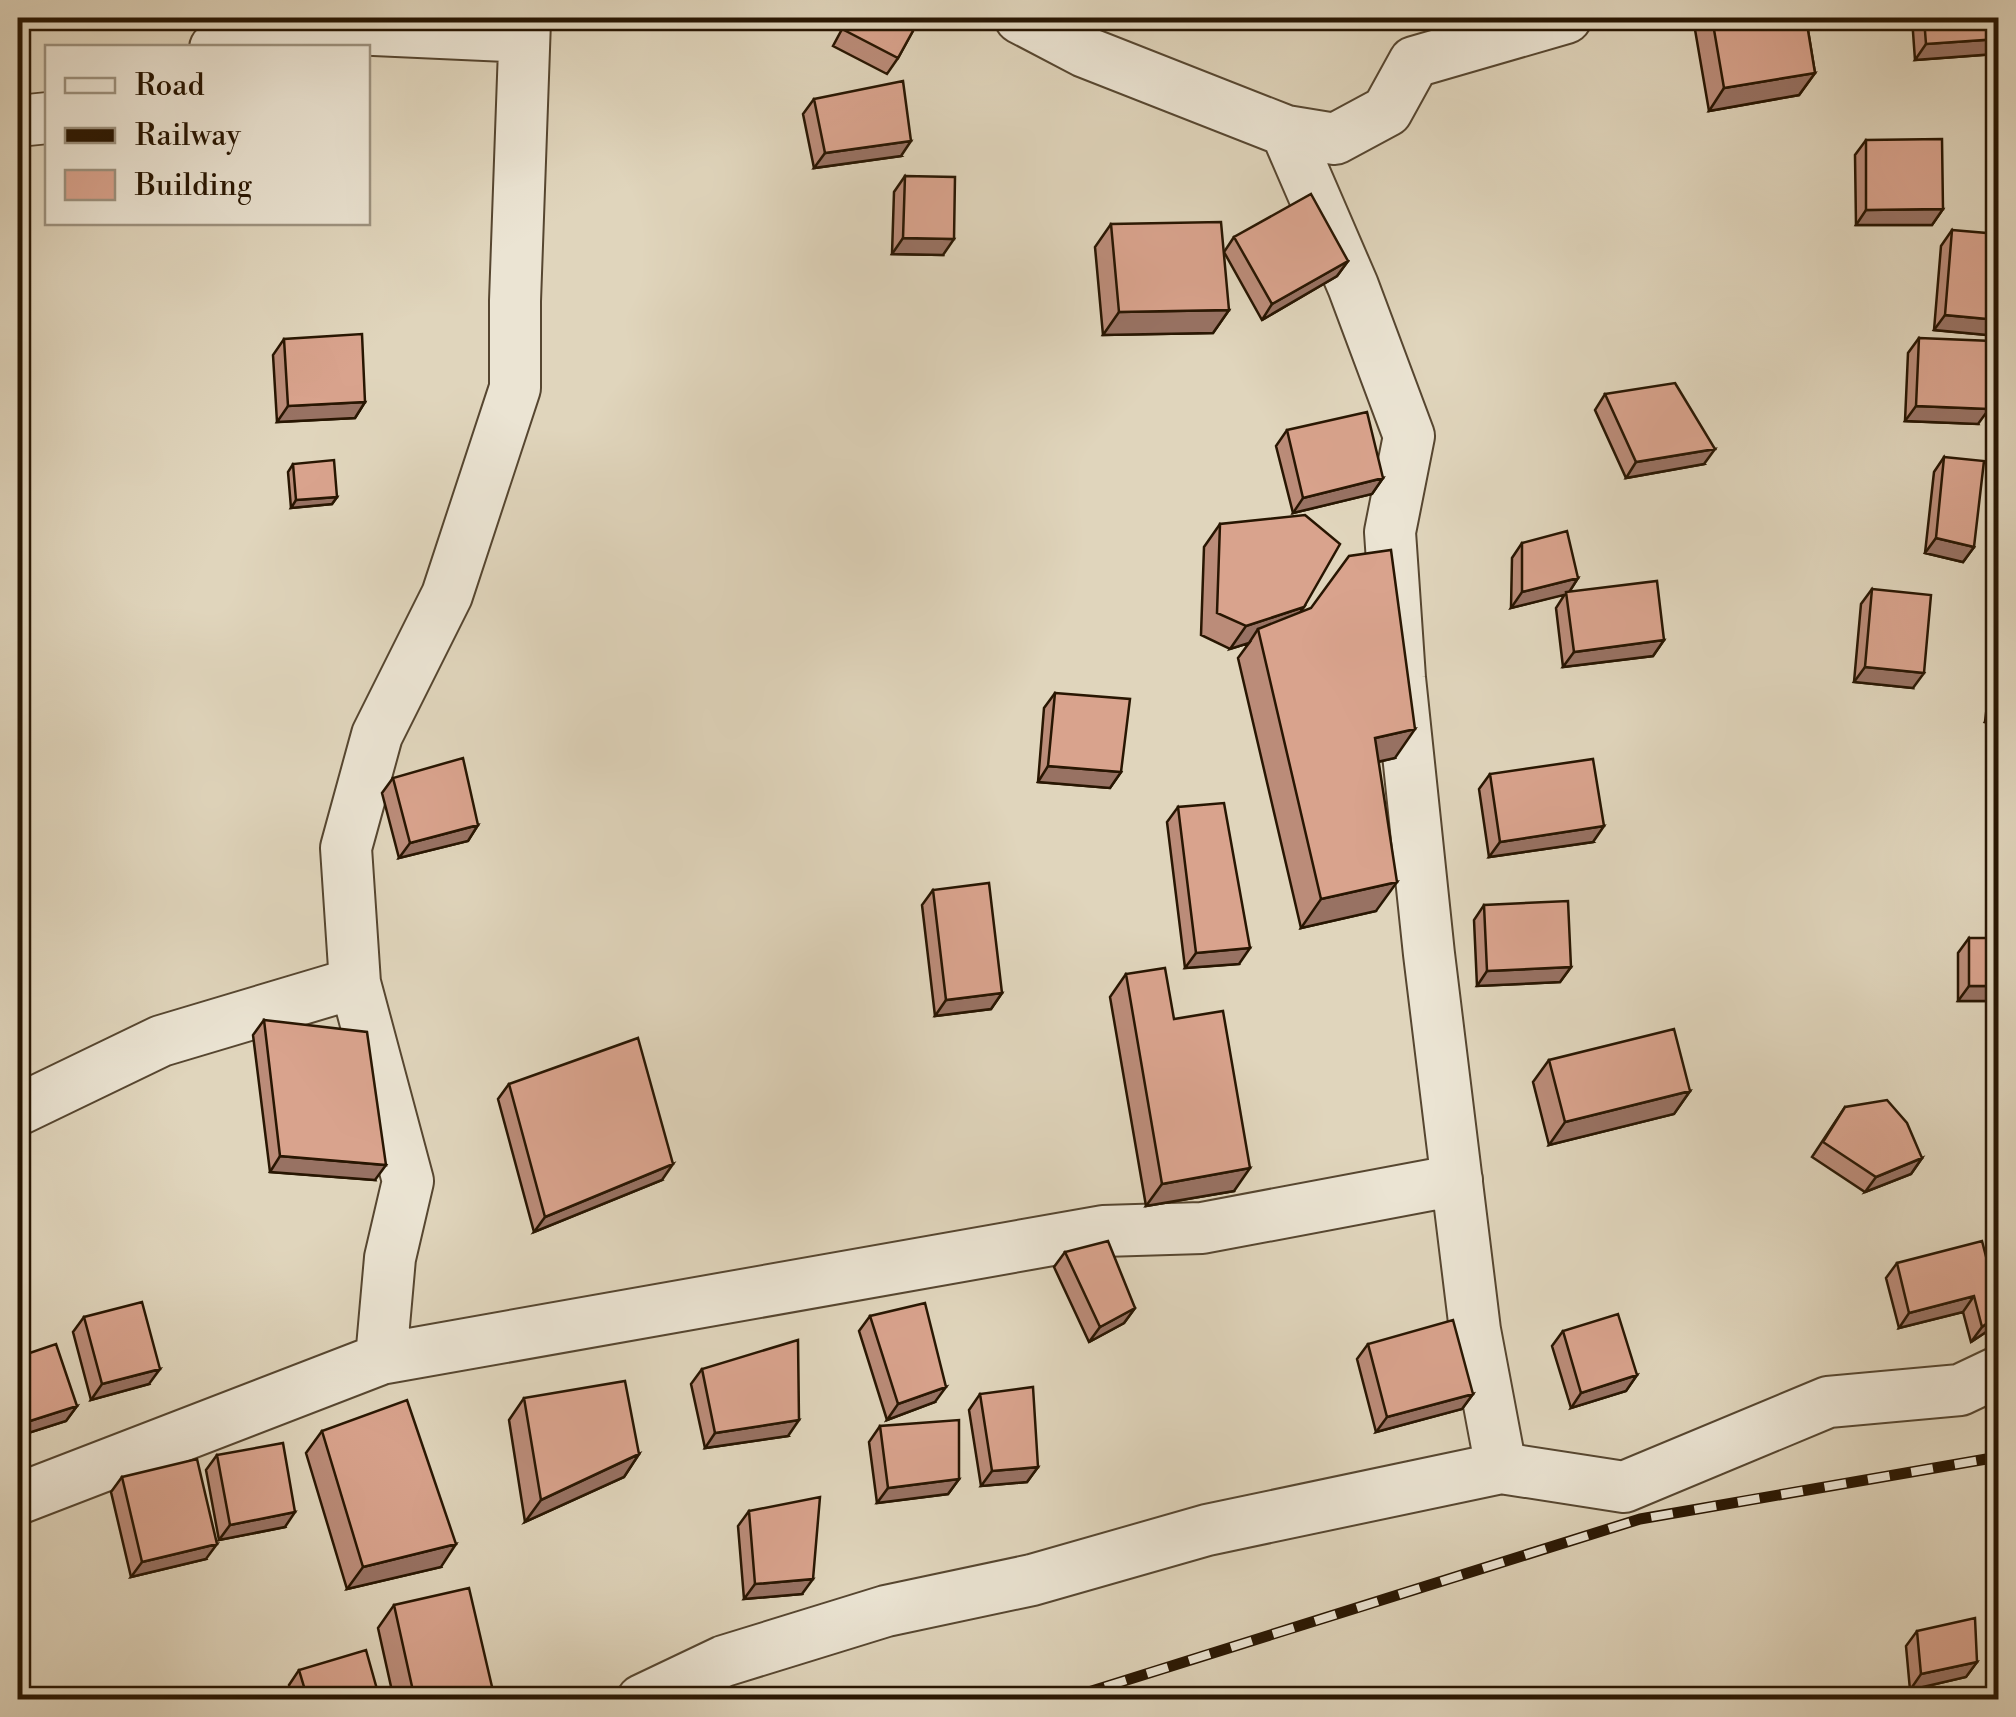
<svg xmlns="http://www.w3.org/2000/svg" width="2016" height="1717" viewBox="0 0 2016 1717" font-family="'Libre Bodoni',serif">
  <rect width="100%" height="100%" fill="#e0d5bc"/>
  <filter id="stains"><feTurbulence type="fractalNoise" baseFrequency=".002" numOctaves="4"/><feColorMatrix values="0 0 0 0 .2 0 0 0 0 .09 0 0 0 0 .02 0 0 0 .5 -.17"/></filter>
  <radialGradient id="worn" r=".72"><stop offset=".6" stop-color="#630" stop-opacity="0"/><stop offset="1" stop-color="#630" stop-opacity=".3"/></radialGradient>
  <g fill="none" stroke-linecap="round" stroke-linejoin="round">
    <g stroke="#564630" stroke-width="54">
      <path id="street" d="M1020 18 1085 52 1286 131
        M215 48 252 36 330 28 507 36 526 18
        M18 121 48 118
        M355 983 346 848 377 735 447 595 515 388V301L525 21
        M18 1110 161 1041 355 983 408 1181 390 1258 381 1359 1103 1231 1202 1228 1457 1180
        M1501 1468 1475 1330 1429 954 1400 678 1390 532 1409 436 1353 286 1286 131 1335 139 1387 111 1414 62 1566 18
        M18 1499 381 1359
        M642 1700 724 1661 886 1611 1032 1580 1207 1530 1501 1468 1624 1487 1828 1402 1960 1390 1998 1372"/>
    </g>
    <use href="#street" stroke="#ebe4d3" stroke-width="50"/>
    <g stroke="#281602" stroke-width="11">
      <path id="rail" d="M1063 1700 1640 1519 1998 1457"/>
    </g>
    <use href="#rail" stroke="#ebe4d3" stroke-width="8" stroke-dasharray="22" stroke-linecap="butt"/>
  </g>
  <path fill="#bb8c79" stroke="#281602" stroke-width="2.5" d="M848 18H920L898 58 887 74 833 46Z
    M1693 18H1806L1815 73 1799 95 1709 111Z
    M1912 18H1998L1995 54 1915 60Z
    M814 99 901 156 814 168 803 114Z
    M1866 140 1943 209 1932 225H1856L1855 155Z
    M905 176 943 255 892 254 894 192Z
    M1111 224 1229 310 1213 333 1103 335 1095 247Z
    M1952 230 1998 336 1934 330 1941 246Z
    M1234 237 1348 261 1337 276 1262 320 1224 252Z
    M1919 338 1978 424 1905 421 1908 353Z
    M284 339 365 402 355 418 277 422 273 355Z
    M1605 394 1704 464 1626 478 1595 410Z
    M1287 430 1383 478 1372 494 1293 513 1276 446Z
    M1944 457 1974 547 1963 562 1925 553 1934 472Z
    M293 464 337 497 332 504 291 508 288 472Z
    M1220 524 1300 612 1395 758 1378 762 1376 911 1301 928 1238 658 1249 643 1230 649 1201 635 1204 547Z
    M1522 543 1578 578 1569 592 1664 640 1653 656 1563 667 1556 608 1565 594 1511 608 1512 558Z
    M1872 589 1913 688 1854 682 1861 604Z
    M1998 640V724L1985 722 1994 646Z
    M1055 693 1121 772 1110 788 1038 782 1044 708Z
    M1490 774 1593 842 1489 857 1479 789Z
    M393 778 478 825 468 841 399 858 382 793Z
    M1178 807 1239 964 1185 968 1167 822Z
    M933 890 1002 993 991 1009 935 1016 922 905Z
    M1484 905 1571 967 1560 982 1477 986 1474 920Z
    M1969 938 1998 1001H1958V953Z
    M1126 974 1174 1019 1234 1191 1146 1206 1110 997Z
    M264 1020 375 1180 270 1172 253 1035Z
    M1549 1060 1690 1091 1674 1114 1549 1145 1533 1082Z
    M509 1084 662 1180 534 1232 498 1099Z
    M1845 1107 1922 1158 1911 1174 1865 1192 1812 1157Z
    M1065 1252 1135 1308 1124 1323 1089 1342 1054 1267Z
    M1897 1263 1991 1276 1998 1274V1324L1971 1342 1963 1312 1899 1328 1886 1278Z
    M870 1316 935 1402 887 1420 859 1331Z
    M84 1317 149 1384 91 1400 73 1332Z
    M1563 1331 1637 1375 1626 1391 1571 1408 1552 1346Z
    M1368 1344 1473 1394 1462 1409 1376 1432 1357 1359Z
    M18 1357 77 1406 66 1421 19 1436 18 1431Z
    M702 1369 788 1436 705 1448 691 1384Z
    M980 1394 1038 1467 1027 1482 981 1486 969 1410Z
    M524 1398 639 1454 624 1477 525 1522 509 1420Z
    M880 1426 959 1479 948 1494 877 1503 869 1442Z
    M322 1431 441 1567 347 1589 306 1453Z
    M217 1455 285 1527 219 1540 206 1470Z
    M122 1477 206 1559 131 1577 111 1492Z
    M749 1511 802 1594 744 1599 738 1526Z
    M394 1605 493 1691 487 1700H394L378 1628Z
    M1917 1631 1977 1662 1966 1677 1910 1690 1906 1646Z
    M299 1670 380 1700H293L289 1685Z"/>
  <path fill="#987263" stroke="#281602" stroke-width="2.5" d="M1998 39V49L1995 54 1915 60 1926 44Z
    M1815 73 1799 95 1709 111 1724 88Z
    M911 141 901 156 814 168 825 153Z
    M1943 209 1932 225H1856L1866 210Z
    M903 238 954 239 943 255 892 254Z
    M1348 261 1337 276 1262 320 1272 304Z
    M1229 310 1213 333 1103 335 1119 312Z
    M1945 315 1998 320V336L1934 330Z
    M365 402 355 418 277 422 288 406Z
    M1916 406 1989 409 1978 424 1905 421Z
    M1715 449 1704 464 1626 478 1636 462Z
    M1383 478 1372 494 1293 513 1303 498Z
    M337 497 332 504 291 508 296 500Z
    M1936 538 1974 547 1963 562 1925 553Z
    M1578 578 1568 594 1511 608 1522 592Z
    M1304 607 1288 630 1258 629 1249 643 1230 649 1246 626Z
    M1664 640 1653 656 1563 667 1574 652Z
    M1865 667 1924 673 1913 688 1854 682Z
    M1996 707H1998V724L1985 722Z
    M1415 729 1395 758 1354 767 1375 738Z
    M1048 766 1121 772 1110 788 1038 782Z
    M478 825 468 841 399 858 410 843Z
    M1604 826 1593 842 1489 857 1500 842Z
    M1397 882 1376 911 1301 928 1321 899Z
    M1250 948 1239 964 1185 968 1196 953Z
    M1571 967 1560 982 1477 986 1487 971Z
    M1969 986H1998V1001H1958Z
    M1002 993 991 1009 935 1016 946 1000Z
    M1690 1091 1674 1114 1549 1145 1565 1122Z
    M280 1156 386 1165 375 1180 270 1172Z
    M1922 1158 1911 1174 1865 1192 1876 1177Z
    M673 1164 662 1180 534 1232 545 1217Z
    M1250 1168 1234 1191 1146 1206 1162 1184Z
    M1974 1296 1963 1312 1899 1328 1909 1313Z
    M1135 1308 1124 1323 1089 1342 1100 1327Z
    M1998 1315V1324L1971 1342 1982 1327Z
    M160 1369 149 1384 91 1400 102 1384Z
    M1637 1375 1626 1391 1571 1408 1581 1393Z
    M946 1387 935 1402 887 1420 898 1404Z
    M1473 1394 1462 1409 1376 1432 1387 1417Z
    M77 1406 66 1421 19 1436 30 1421Z
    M799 1420 788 1436 705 1448 715 1433Z
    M639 1454 624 1477 525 1522 541 1500Z
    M1038 1467 1027 1482 981 1486 992 1471Z
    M959 1479 948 1494 877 1503 888 1488Z
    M295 1512 285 1527 219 1540 230 1525Z
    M217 1544 206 1559 131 1577 142 1562Z
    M456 1544 441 1567 347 1589 363 1567Z
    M813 1579 802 1594 744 1599 755 1584Z
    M1977 1662 1966 1677 1910 1690 1921 1674Z
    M493 1691 487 1700H456Z"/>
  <path fill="#d9a38d" stroke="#281602" stroke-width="2.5" d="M850 18H920L898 58 844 30Z
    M1712 18H1806L1815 73 1724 88Z
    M1924 18H1998V39L1926 44Z
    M903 81 911 141 825 153 814 99Z
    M1942 139 1943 209 1866 210V140Z
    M905 176 955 177 954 239 903 238Z
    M1311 194 1348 261 1272 304 1234 237Z
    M1221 222 1229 310 1119 312 1111 224Z
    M1952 230 1998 234V320L1945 315Z
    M362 334 365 402 288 406 284 339Z
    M1919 338 1992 341 1989 409 1916 406Z
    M1675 383 1715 449 1636 462 1605 394Z
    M1367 412 1383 478 1303 498 1287 430Z
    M1944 457 1984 461 1974 547 1936 538Z
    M334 460 337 497 296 500 293 464Z
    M1305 515 1340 544 1304 607 1246 626 1217 613 1220 524Z
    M1567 531 1578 578 1522 592V543Z
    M1391 550 1415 729 1375 738 1397 882 1321 899 1258 629 1311 608 1349 556Z
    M1657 581 1664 640 1574 652 1566 592Z
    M1872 589 1931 595 1924 673 1865 667Z
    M1998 683V707H1996Z
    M1055 693 1130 699 1121 772 1048 766Z
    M463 758 478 825 410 843 393 778Z
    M1593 759 1604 826 1500 842 1490 774Z
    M1224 803 1250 948 1196 953 1178 807Z
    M989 883 1002 993 946 1000 933 890Z
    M1568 901 1571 967 1487 971 1484 905Z
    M1969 938H1998V986H1969Z
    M1165 968 1174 1019 1223 1011 1250 1168 1162 1184 1126 974Z
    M264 1020 367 1032 386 1165 280 1156Z
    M1674 1029 1690 1091 1565 1122 1549 1060Z
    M638 1038 673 1164 545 1217 509 1084Z
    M1887 1100 1907 1123 1922 1158 1876 1177 1823 1142 1845 1107Z
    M1108 1241 1135 1308 1100 1327 1065 1252Z
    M1982 1241 1991 1276 1998 1274V1315L1982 1327 1974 1296 1909 1313 1897 1263Z
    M142 1302 160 1369 102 1384 84 1317Z
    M925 1303 946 1387 898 1404 870 1316Z
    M1618 1314 1637 1375 1581 1393 1563 1331Z
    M1453 1320 1473 1394 1387 1417 1368 1344Z
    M798 1340 799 1420 715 1433 702 1369Z
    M56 1344 77 1406 30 1421 18 1383V1357Z
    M625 1381 639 1454 541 1500 524 1398Z
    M1033 1387 1038 1467 992 1471 980 1394Z
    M407 1400 456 1544 363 1567 322 1431Z
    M959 1420V1479L888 1488 880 1426Z
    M283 1443 295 1512 230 1525 217 1455Z
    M197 1459 217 1544 142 1562 122 1477Z
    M820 1497 813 1579 755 1584 749 1511Z
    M469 1588 493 1691 456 1700H415L394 1605Z
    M1975 1618 1977 1662 1921 1674 1917 1631Z
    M366 1650 380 1700H308L299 1670Z
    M281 1689 283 1700H233Z"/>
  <rect width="2016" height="1717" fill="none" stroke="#e0d5bc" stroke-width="60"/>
  <rect x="20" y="20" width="1976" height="1677" fill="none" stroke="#281602" stroke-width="5"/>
  <rect x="30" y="30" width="1956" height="1657" fill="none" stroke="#281602" stroke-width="2.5"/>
  <rect x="45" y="45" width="325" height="180" fill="#ebe4d3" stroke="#9d927f" stroke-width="2.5"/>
  <rect x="65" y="78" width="50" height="15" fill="#ebe4d3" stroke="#9d927f" stroke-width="2.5"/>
  <text x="135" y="95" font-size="30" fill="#281602">Road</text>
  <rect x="65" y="128" width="50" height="15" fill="#281602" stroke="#9d927f" stroke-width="2.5"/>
  <text x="135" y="145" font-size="30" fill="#281602">Railway</text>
  <rect x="65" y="170" width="50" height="30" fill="#d9a38d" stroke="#9d927f" stroke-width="2.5"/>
  <text x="135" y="195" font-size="30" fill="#281602">Building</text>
  <rect width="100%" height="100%" filter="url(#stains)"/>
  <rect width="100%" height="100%" fill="url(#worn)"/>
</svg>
